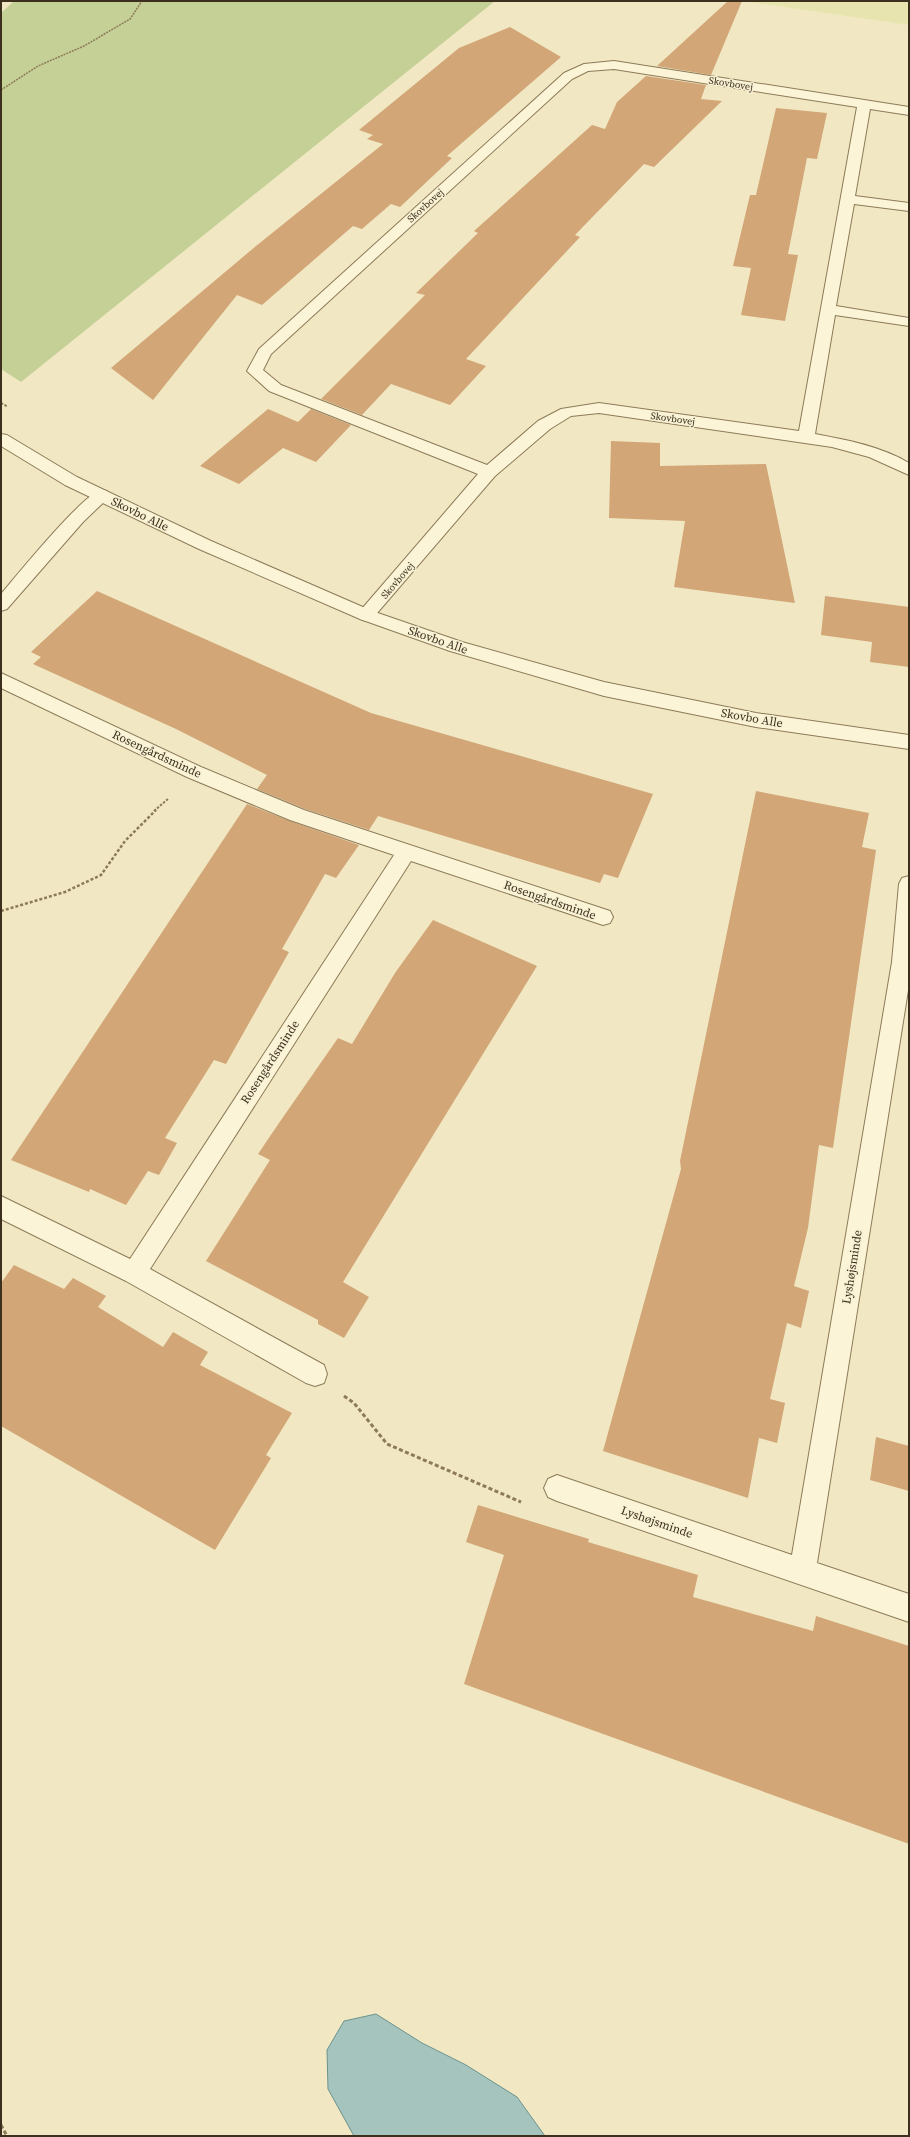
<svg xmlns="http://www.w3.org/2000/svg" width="910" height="2137" viewBox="0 0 910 2137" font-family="'Source Serif 4',serif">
  <rect width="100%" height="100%" fill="#f1e8c3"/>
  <path fill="#e8e4b0" d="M742 1H909V25Z"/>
  <path fill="#c4d096" d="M14 1H495L21 382 1 369V13Z"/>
  <path fill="#a6c4be" stroke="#6b938d" d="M376 2014 422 2043 466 2065 517 2097 545 2136H354L328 2089 327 2050 344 2021Z"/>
  <path fill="#d2a677" d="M728 1H742L711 75 657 66Z
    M510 27 561 57 447 156 452 158 400 207 391 204 362 229 353 226 262 305 237 295 153 400 111 368 256 246 383 144 367 139 373 135 359 130 459 48Z
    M646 76 706 85 701 99 722 101 654 167 644 164 575 235 580 237 466 359 486 366 450 405 391 384 362 415 321 399 425 295 416 293 478 233 474 231 592 125 605 129 617 102Z
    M776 108 827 113 817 159 807 158 788 254 798 255 785 321 741 315 751 268 733 266 750 195H756Z
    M268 409 298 422 311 409 351 425 316 462 283 448 239 484 200 466Z
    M611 441 660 443V466L766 464 795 603 674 587 685 521 609 518Z
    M97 591 371 713 653 794 618 878 604 874 600 883 378 816 369 830 305 809 257 789 267 775 176 729 33 664 41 657 31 652Z
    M825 596 909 607V667L870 662 872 642 821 635Z
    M756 791 869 813 862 847 876 850 833 1148 819 1145 808 1228 794 1286 809 1291 801 1328 787 1323 770 1399 785 1403 777 1443 759 1438 748 1498 603 1451 681 1169 680 1161Z
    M247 804 290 821 359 845 336 878 325 874 282 949 289 952 226 1064 214 1060 165 1138 177 1143 159 1175 148 1171 126 1205 90 1189 89 1192 11 1160Z
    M433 920 537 966 343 1282 369 1297 344 1338 318 1324V1320L206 1261 270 1160 258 1154 279 1123 338 1038 352 1044 395 973Z
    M14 1265 64 1289 73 1278 106 1296 98 1307 163 1347 173 1332 208 1352 200 1365 292 1413 266 1455 271 1458 215 1550 1 1426V1283Z
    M876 1437 909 1446V1491L870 1480Z
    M478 1505 589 1539 588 1542 698 1575 693 1597 813 1631 816 1616 909 1646V1844L464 1684 504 1555 466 1542Z"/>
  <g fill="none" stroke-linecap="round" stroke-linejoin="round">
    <g stroke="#8d7a58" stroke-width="2">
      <path id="minor" d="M614 61 909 107V115L870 109 855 196 909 203V211L854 204 836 306 909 318V326L835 315 815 434C847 440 880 446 909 463V475L869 457 832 447 599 413 571 416 550 429 495 476 372 619 366 621 360 619 357 615 360 611 478 474 269 391 247 371 259 349 564 73 584 64ZM614 69 857 107 799 431 599 403 561 409 538 421 487 465 281 385 263 370 271 354 572 79 588 71Z
        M101 490 107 491 109 495 107 499 83 522 7 609 1 611V594C18 574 82 495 101 490Z
        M1 673 201 767 304 810 610 911 613 917 610 923 603 925 411 861 150 1269 324 1365 327 1374 324 1383 315 1386 306 1383 126 1281 1 1219V1196L130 1259 394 855 290 820 187 777 1 688Z
        M909 876V984L817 1563 909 1594V1622L557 1501 548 1497 544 1488 548 1479 557 1475 792 1555 892 962 899 884 902 878Z"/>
    </g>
    <g stroke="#8d7a58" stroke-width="2">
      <path id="tertiary" d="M1 434 7 435 77 477 211 541 372 611 462 642 604 682 756 713 909 735V749L756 727 604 696 450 651 360 619 199 549 65 485 1 446Z"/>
    </g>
    <path stroke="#8d7a58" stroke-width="1.5" stroke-dasharray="2 1" stroke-linecap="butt" d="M1 90 38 66 84 46 130 19 142 1"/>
    <path stroke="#8d7a58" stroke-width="2" stroke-dasharray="2.5 1.5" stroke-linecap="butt" d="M1 403 8 407
      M154 811 169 798"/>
    <path stroke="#8d7a58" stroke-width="2.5" stroke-dasharray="3 2" stroke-linecap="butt" d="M1 911 65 892 101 875 125 841 156 810"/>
    <path stroke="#8d7a58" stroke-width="3" stroke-dasharray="4 2.5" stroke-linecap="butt" d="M344 1396 354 1403 387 1444 521 1502
      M1 2125 7 2136"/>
    <use href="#minor" fill="#fbf4d7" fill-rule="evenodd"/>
    <use href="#tertiary" fill="#fbf4d7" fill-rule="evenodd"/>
  </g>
  <g text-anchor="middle" stroke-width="3" stroke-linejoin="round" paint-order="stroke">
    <g font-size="10" fill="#3c2f1e" stroke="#f8f1d4">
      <text transform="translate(731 83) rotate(9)" y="4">Skovbovej</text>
      <text transform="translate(425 205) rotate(-42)" y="4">Skovbovej</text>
      <text transform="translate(673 418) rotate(8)" y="4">Skovbovej</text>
      <text transform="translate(397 580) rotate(-49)" y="4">Skovbovej</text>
    </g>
    <g font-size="12" fill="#3c2f1e" stroke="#f8f1d4">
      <text transform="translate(140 514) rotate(26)" y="4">Skovbo Alle</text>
      <text transform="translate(438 640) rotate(19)" y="4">Skovbo Alle</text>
      <text transform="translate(752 718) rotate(10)" y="4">Skovbo Alle</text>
      <text transform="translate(157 754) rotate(25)" y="4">Rosengårdsminde</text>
      <text transform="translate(550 900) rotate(19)" y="4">Rosengårdsminde</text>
      <text transform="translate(270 1062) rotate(-57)" y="4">Rosengårdsminde</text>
      <text transform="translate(852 1267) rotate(-81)" y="4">Lyshøjsminde</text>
      <text transform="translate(657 1522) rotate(19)" y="4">Lyshøjsminde</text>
    </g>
  </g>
  <rect width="910" height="2137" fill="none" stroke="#3c2f1e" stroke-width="4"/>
</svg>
